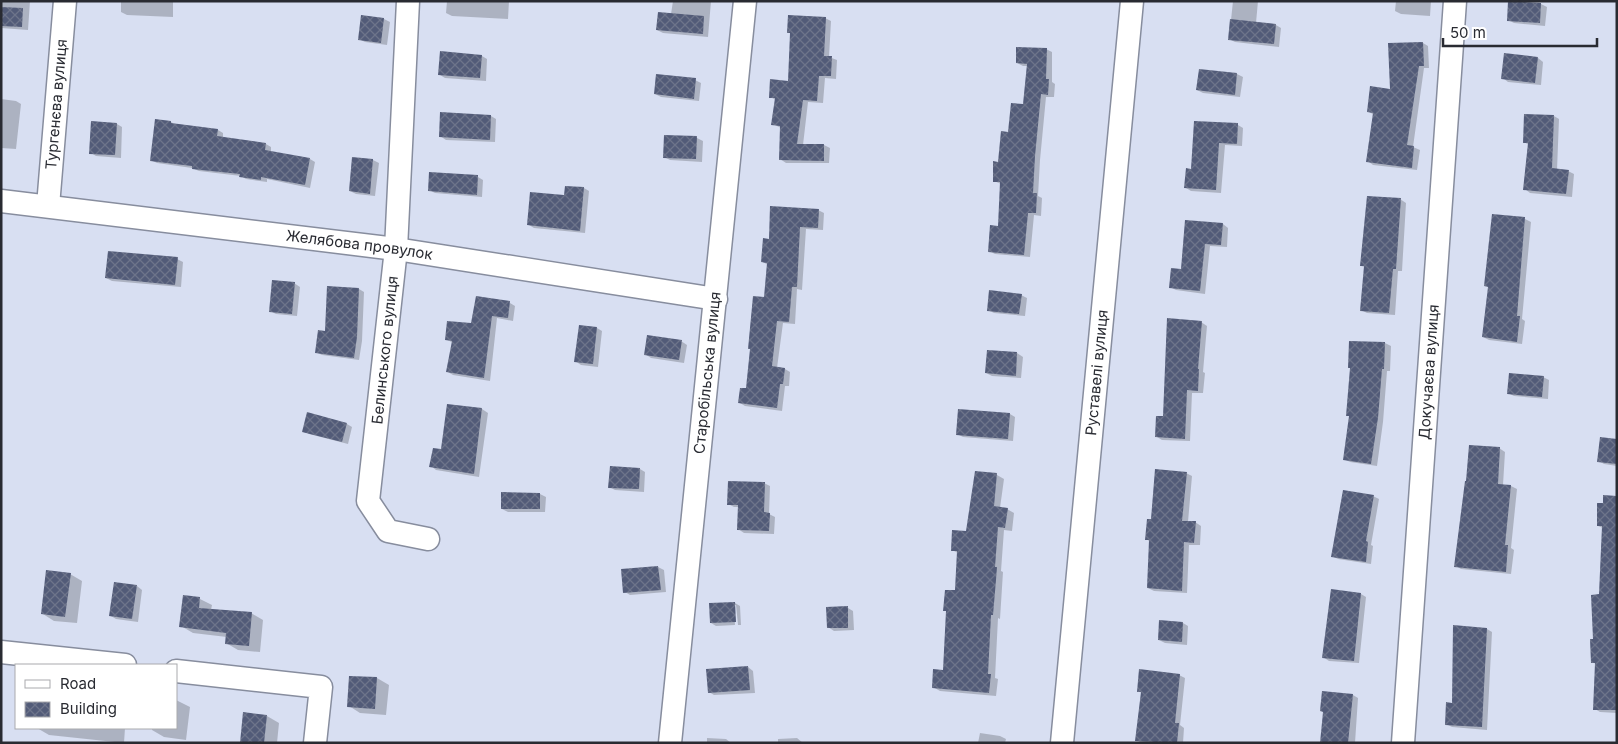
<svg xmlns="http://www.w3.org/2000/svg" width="1618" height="744" viewBox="0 0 1618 744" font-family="Inter,sans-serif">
  <defs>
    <pattern id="building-cross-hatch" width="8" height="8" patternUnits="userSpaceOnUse" patternTransform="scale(1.25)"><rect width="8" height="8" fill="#525b78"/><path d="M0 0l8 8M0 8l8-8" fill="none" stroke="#6d748a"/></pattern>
  </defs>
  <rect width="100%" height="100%" fill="#d8dff2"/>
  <path fill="#0003" d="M1 1H30L28 30 1 28Z
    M121 1H173V17L127 15 121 12Z
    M447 1H509L508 19 452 16 446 13Z
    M673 1H711L708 37 663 33 657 30 671 14Z
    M1233 1H1258L1256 23 1276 25 1281 28 1279 47 1235 42 1229 39Z
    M1396 1H1431L1430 16 1401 14 1395 11Z
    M1509 1 1541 4 1547 7 1545 26 1514 23 1508 20Z
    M362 16 384 19 390 22 387 45 365 42 359 39Z
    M825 18 831 21 829 57 837 60 836 79 825 78 823 103 808 102 803 145H824L830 148 829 163H786L780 159 781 128 773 124 776 100 770 97 789 82 791 34 788 32Z
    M1423 43 1428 46 1429 68H1424L1413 147 1420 150 1417 170 1373 165 1368 161 1374 115 1368 111 1391 91Z
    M1046 49 1052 52V82L1055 84 1054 97H1046L1040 160 1038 196 1042 198 1041 216 1034 215 1030 257 995 254 989 251 999 227 1001 184 994 181 1009 133 1024 106 1028 66H1023L1017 63Z
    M482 56 487 59 486 81 445 78 440 75Z
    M1538 58 1543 62 1541 85 1508 82 1503 78Z
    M1200 70 1237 74 1243 77 1240 97 1203 93 1197 90Z
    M695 80 701 83 699 101 661 97 655 94Z
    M1 99 16 101 21 104 16 149 1 148Z
    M491 116 496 119 495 142 446 140 440 136Z
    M1554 116 1559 119 1557 170 1568 171 1574 174 1572 197 1530 193 1525 189 1529 145 1524 142Z
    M156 120 171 122 176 125 218 130 223 133V138L266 144 271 147V152L310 159 315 162 310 188 267 179V182L246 179 241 176 199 171 192 168 157 163 151 160Z
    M1195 122 1238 125 1243 128 1242 146 1225 145 1221 193 1191 191 1186 188 1193 170Z
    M117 124 122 127 121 158 96 156 91 153Z
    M665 136 697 138 703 141 702 162 670 160 664 157Z
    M354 158 373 160 379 163 375 196 356 194 350 191Z
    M478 177 483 180 482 197 435 193 429 190Z
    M584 188 589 191 585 233 534 228 529 225 565 196Z
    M1400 199 1406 203 1402 271H1398L1395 315 1367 313 1361 310 1365 267 1361 266Z
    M818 210 824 213 823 230 806 229 802 290 797 289 795 324 783 323 777 368 785 369 790 372 789 386H785L782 411 745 406 740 403 747 390 751 350 749 348 765 298 768 265 763 262 770 240Z
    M1493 215 1525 219 1531 222 1522 319 1525 321 1522 344 1489 340 1483 337 1490 288Z
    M1186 222 1223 224 1228 228 1227 247 1210 246 1205 294 1176 290 1170 287 1183 270Z
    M177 259 183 262 181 287 112 281 106 278Z
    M294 283 300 287 297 316 276 314 270 311Z
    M359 289 364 292 362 341 359 360 322 355 316 352 326 332Z
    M1021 295 1027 298 1025 316 994 313 988 310Z
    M510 303 515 306 513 321 497 318 490 381 453 375 448 372 453 343 446 339Z
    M1201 322 1207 326 1203 372 1205 373 1203 393H1192L1190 441 1162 440 1157 437Z
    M597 328 602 331 598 367 581 365 575 361Z
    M681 341 687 345 684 363 651 358 645 354Z
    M1385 343 1391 346 1390 371H1387L1383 422 1377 466 1350 462 1344 459 1350 417 1348 415Z
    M988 351 1017 353 1023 357 1021 378 992 376 986 373Z
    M1543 377 1549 380 1548 399 1514 396 1508 393Z
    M448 405 482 409 488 413 479 477 436 470 431 466 443 450Z
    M1010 414 1015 417 1013 441 963 437 957 434Z
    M347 424 352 427 348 444 309 434 304 431Z
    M1617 440V466L1604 464 1599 461Z
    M1499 448 1505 452 1503 485 1511 486 1517 489 1511 548 1514 550 1511 574 1461 569 1456 566Z
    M640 469 645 472 644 492 615 490 609 487Z
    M976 472 997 475 1004 479 1000 508 1007 509 1014 513 1012 531 1004 530 1001 571 1003 572 1000 619 998 618 995 678 998 679 996 696 940 691 933 687 944 671 956 592 958 553 952 550 967 533Z
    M1186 473 1192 476 1188 522H1195L1201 526 1200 545H1189L1187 593 1154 591 1148 588 1150 542 1147 539 1152 520Z
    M764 483 770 486 769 514 775 517 774 534 744 533 738 529 739 507H734L728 504Z
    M502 493 540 494 546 497 545 512H508L502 509Z
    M1373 496 1379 499 1371 545 1373 546 1371 564 1338 559 1332 556Z
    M1617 504V713L1600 712 1595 709 1596 664 1592 662 1600 596 1603 528 1598 526Z
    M658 567 664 570 666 592 630 595 625 592Z
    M70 574 82 581 77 623 54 621 43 614Z
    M137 586 142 590 138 622 116 619 111 616Z
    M1361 594 1366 597 1359 663 1329 661 1323 657Z
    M200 599 212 605 211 610 251 613 263 620 260 652 238 650 226 643 227 637 193 633 181 626Z
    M735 603 740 606 741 625H738L736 605H734L735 625 716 626 711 623Z
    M848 608 853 611 854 630 834 631 828 627Z
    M1183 623 1188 626 1187 645 1165 643 1159 640Z
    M1487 629 1492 632 1487 730 1452 727 1446 724 1453 704Z
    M748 667 753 671 755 693 714 695 709 692Z
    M1179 675 1185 678 1180 725 1184 728 1183 743H1141L1137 740 1142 693 1138 691Z
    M377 678 389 685 386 715 360 713 349 706Z
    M1353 695 1358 698 1355 743H1322Z
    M176 700 190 707 186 740 164 737 152 730V728H176Z
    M244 714 267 716 279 723 277 743H241Z
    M37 728H125L124 743 49 735Z
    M980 733 1000 736 1006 739 1005 743H978Z
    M707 738 726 739 731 743H707Z
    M797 738 803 743H778V739Z"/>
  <path fill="url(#building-cross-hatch)" d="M1508 1 1541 3 1540 23 1507 21Z
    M1 7 23 8 22 27 1 26Z
    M658 12 704 16 703 34 656 30Z
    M361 15 384 18 381 43 358 40Z
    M788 15 826 17 824 56H832L831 76H819L817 101 803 100 797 144H824V161L779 160 780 126 771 125 775 98H769L770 79 788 81 790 33H787Z
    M1230 19 1276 24 1274 44 1228 40Z
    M1423 42 1424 66H1419L1407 145 1414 146 1412 168 1366 162 1373 113 1367 112 1370 86 1390 89 1388 43Z
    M1016 47 1047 48 1046 79H1049L1048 95 1041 94 1035 156 1033 193H1037L1036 213H1028L1024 255 988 252 990 225 998 226 1000 182H993V161L998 162 1001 131 1008 132 1011 103 1023 104 1027 64 1016 63Z
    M440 51 482 55 480 78 438 75Z
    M1504 53 1538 57 1535 83 1501 79Z
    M1199 69 1237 73 1235 95 1196 90Z
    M656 74 696 78 694 99 654 94Z
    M440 112 491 115 490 140 439 137Z
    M1524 114 1554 115 1552 168 1569 170 1566 194 1523 190 1528 143H1523Z
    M155 119 171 121V123L218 129 217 136 266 143 265 150 310 158 305 185 261 177V180L239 177 240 174 192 169V166L150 161Z
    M91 121 117 123 115 155 89 154Z
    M1194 121 1238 123 1237 144 1219 143 1216 190 1184 188 1186 168 1191 169Z
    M664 135 697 136 696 159 663 158Z
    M352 157 373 159 370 194 349 191Z
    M429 172 478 175 477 195 428 191Z
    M565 186 584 187 580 231 527 225 530 192 564 195Z
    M1367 196 1401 198 1396 269H1393L1389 313 1360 311 1364 266H1360Z
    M770 206 819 209 818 228 800 227 797 287H792L789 322 777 321 772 366 785 368 783 384H780L777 408 738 403 740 388H746L750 349H748L753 296 764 297 767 263 761 262 763 238 769 239Z
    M1492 214 1525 217 1517 316H1520L1517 342 1482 337 1488 287 1484 286Z
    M1185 220 1223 223 1221 245 1205 244 1200 291 1169 288 1171 268 1181 269Z
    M108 251 178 257 175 285 105 278Z
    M272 280 295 282 292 314 269 312Z
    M327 286 359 288 357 337 354 358 315 353 318 330 325 331Z
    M989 290 1022 294 1019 314 987 311Z
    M476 296 510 301 508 318 492 316 484 378 446 372 452 341 445 340 447 321 471 323Z
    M1167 318 1202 321 1198 369H1199L1198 391 1187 390 1185 439 1155 437 1156 416H1163Z
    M579 325 597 327 593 364 574 362Z
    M647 335 682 340 679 360 644 355Z
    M1349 341 1385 342 1384 369H1382L1378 418 1371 464 1343 460 1349 416H1346L1350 368H1348Z
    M987 350 1017 352 1016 376 985 373Z
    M1509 373 1544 376 1542 397 1507 394Z
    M447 404 482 408 474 474 429 467 433 448 441 449Z
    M958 409 1010 413 1008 439 956 435Z
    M307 412 347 423 342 442 302 432Z
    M1600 437 1617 439V464L1597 462Z
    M1469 445 1500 447 1498 484 1511 485 1505 545H1508L1506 572 1454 567 1465 481H1466Z
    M610 466 640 468 639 489 608 488Z
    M1155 469 1187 472 1182 521H1196L1194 543 1184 542 1182 591 1147 588 1149 540H1145L1147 519H1151Z
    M975 471 997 473 994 506 1008 508 1005 528 998 527 995 567H997L996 580 993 615H991L988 674H991L989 693 932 688 933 669 943 670 946 611H943L945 590H955L957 551H951L952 530 966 531Z
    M728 481 765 482 764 512 770 513 769 531 737 530 738 505H727Z
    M1343 490 1374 495 1366 541 1368 542 1366 562 1331 557Z
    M501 492 540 493V509H501Z
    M1603 495 1617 496V710H1593L1595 663H1591L1590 639H1593L1591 595 1599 594 1602 526H1597V503H1603Z
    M658 566 661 590 623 593 621 569Z
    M46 570 71 573 65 617 41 614Z
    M114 582 137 585 132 619 109 616Z
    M1331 589 1361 593 1354 661 1322 658Z
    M183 595 200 597 199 608 252 612 249 646 225 644 226 633 179 627Z
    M735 602 736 622 710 623 709 603Z
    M848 606V628H827L826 607Z
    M1159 620 1183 622 1182 642 1158 640Z
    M1453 625 1487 628 1482 727 1445 725 1446 702 1452 703Z
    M748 666 750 690 708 693 706 669Z
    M1139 669 1180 674 1175 723H1179L1177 743 1135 741 1141 692H1137Z
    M349 676 377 677 375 709 347 707Z
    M1322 691 1353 694 1348 743H1320L1323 712 1320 711Z
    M243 712 267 715 264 743H240Z"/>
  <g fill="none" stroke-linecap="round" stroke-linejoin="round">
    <g stroke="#878d9e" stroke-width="25">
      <g id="minor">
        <path d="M408 1 396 249 368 501 388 531 428 539"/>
        <path id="s1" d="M1 201 396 249 716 299"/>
        <path id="s2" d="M48 206 65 1"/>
        <path d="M1 652 125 665"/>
        <path d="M176 671 321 687 315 743"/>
        <path id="s3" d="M670 743 745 1"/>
        <path id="s4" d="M1062 743 1132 1"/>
        <path id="s5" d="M1403 743 1455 1"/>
      </g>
    </g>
    <use href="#minor" stroke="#fff" stroke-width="22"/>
  </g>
  <g text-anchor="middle" stroke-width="5" stroke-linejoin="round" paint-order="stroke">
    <g font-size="15" fill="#292b32" stroke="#fff">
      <text dy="5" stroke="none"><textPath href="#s2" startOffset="102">Тургенєва вулиця</textPath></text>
      <text dy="5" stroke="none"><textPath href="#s1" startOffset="361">Желябова провулок</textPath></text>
      <text transform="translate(385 350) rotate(-84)" y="5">Белинського вулиця</text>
      <text dy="5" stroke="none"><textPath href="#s3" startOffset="372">Старобільська вулиця</textPath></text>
      <text dy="5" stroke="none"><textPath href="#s4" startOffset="372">Руставелі вулиця</textPath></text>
      <text dy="5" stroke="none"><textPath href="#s5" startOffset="372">Докучаєва вулиця</textPath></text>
    </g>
  </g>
  <rect width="1618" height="744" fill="none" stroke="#292b32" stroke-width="5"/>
  <rect x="15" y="664" width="162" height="65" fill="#ffffff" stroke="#a9aaad"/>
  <rect x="25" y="680" width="25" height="8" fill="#ffffff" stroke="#a9aaad"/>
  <text x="60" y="689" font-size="15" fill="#292b32">Road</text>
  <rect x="25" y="702" width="25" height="15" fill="url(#building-cross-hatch)" stroke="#a9aaad"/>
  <text x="60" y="714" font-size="15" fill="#292b32">Building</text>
  <path d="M1443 38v8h154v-8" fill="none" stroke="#292b32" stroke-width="2.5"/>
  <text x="1450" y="38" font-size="15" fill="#292b32" stroke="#ffffff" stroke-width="4" paint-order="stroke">50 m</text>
</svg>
